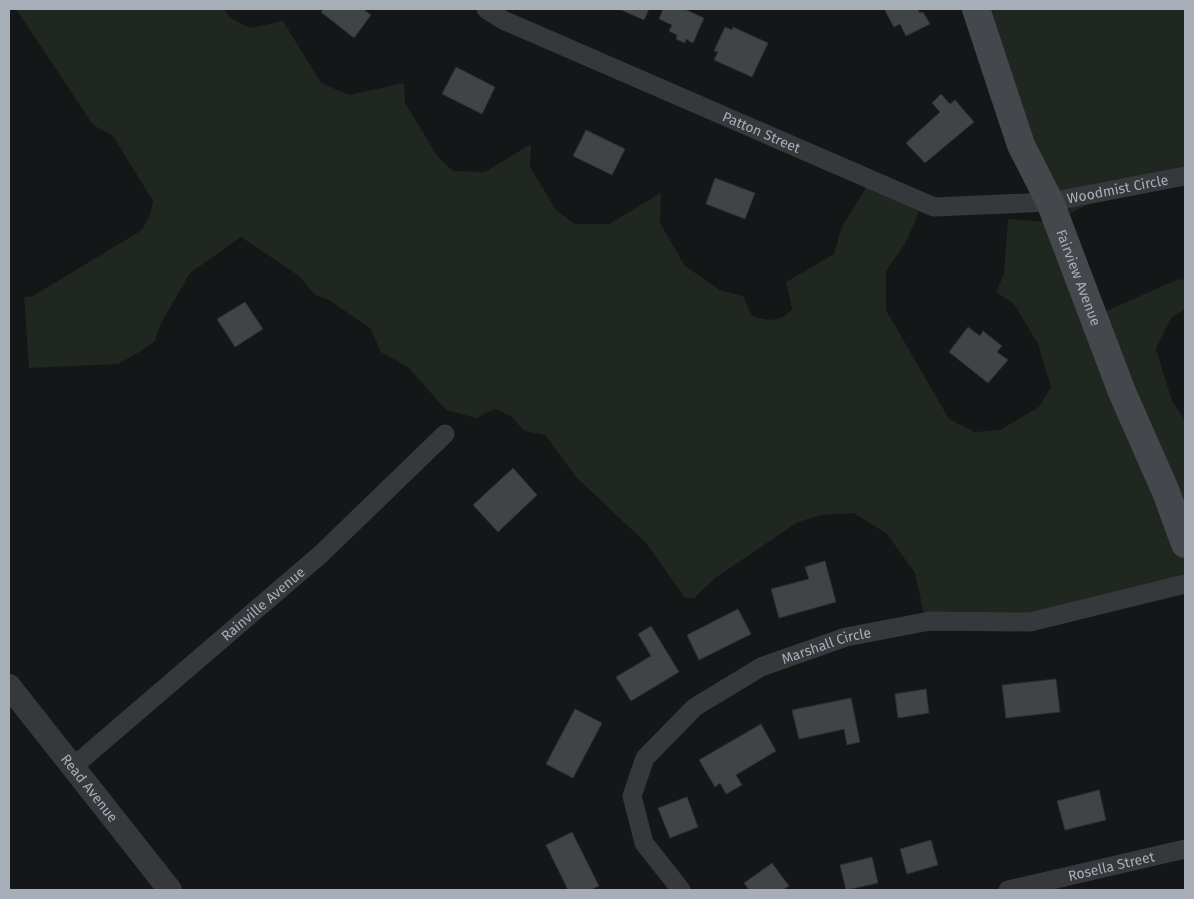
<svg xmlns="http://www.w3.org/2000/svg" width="1194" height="899" viewBox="0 0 1194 899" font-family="'Fira Sans',sans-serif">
  <rect width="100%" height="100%" fill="#151617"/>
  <path fill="#1f2720" d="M16 9H224L229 17 250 28 283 21 321 83 349 95 404 83 405 103 438 157 453 171 485 172 531 144 530 167 556 210 575 224H609L661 193 660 223 685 266 720 290 743 296 752 316C768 321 780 323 792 309L786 282 834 254 841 229 868 184 922 205 905 244 886 271V310L949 419 975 432 1000 430 1039 407 1051 387 1038 344 1014 304 996 292 1004 274 1008 219 1050 222 975 9H1185V174L1095 200 1053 223 1093 317 1176 280 1185 279V309L1171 318 1156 349 1172 401 1185 420V586L1029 626 925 619 915 573 887 534 854 513 821 515 798 522 715 578 694 598H685L646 543 576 477 545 435 524 431 511 416 495 409 476 418 446 410 408 367 381 352 370 328 329 300 315 295 299 276 241 237 190 273 160 325 155 341 141 351 118 364 29 368 24 297 33 296 142 230 150 215 153 201 113 136 93 125Z"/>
  <path fill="#414447" stroke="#2f3033" d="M323 9H363L371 15 354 38 321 12Z
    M619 9H649L644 20Z
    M663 9H684L704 18 693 43 686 39 685 43 676 39 677 35 669 31 672 25 659 19Z
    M884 9H917L920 13 923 12 930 24 906 36 900 24 894 27Z
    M725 27 732 30 733 27 768 43 752 77 714 60 718 52 714 51Z
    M456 67 495 87 482 114 442 94Z
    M941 94 950 104 955 100 974 122 925 163 906 143 940 112 932 103Z
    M586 130 625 149 612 175 573 156Z
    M715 178 755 193 745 219 706 204Z
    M245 302 263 329 235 347 217 319Z
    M968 327 980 336 983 331 1002 346 997 352 1008 360 988 383 949 352Z
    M513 468 537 495 498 532 473 505Z
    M825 561 836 602 779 618 771 589 809 579 805 567Z
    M738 609 751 634 699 660 687 635Z
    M651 626 679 672 631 701 616 677 651 656 638 634Z
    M1056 679 1060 712 1006 718 1002 685Z
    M926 689 929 713 898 718 895 694Z
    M851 698 860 742 847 745 844 729 799 739 792 710Z
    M575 709 602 723 573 778 546 764Z
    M761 724 776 751 736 775 742 785 726 794 720 783 715 787 699 760Z
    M1099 790 1106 820 1065 830 1057 801Z
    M687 797 698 827 670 838 658 808Z
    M572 832 599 886 590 890H568L546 845Z
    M931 840 938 865 907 874 900 849Z
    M872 857 878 883 846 890 840 865Z
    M772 863 789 886 782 890H749L744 883Z"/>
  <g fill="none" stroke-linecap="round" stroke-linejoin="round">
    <g stroke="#36383c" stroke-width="19">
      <path id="s1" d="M486 9 503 20 934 207 1050 202 1185 176"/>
      <path id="s2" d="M74 766 321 554 445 434"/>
      <path id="s3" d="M681 890 644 843 632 796 645 758 695 707 761 667 846 637 930 621 1030 622 1185 584"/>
      <path id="s4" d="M1008 890 1185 849"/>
    </g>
    <path stroke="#36383c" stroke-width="24" id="s5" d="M9 686 170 890"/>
    <path stroke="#44474c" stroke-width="28" id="s6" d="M976 9 1021 145 1050 202 1122 392 1166 492 1185 544"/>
  </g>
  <g text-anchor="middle" stroke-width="5" stroke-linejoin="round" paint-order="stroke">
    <g font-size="14" fill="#a7aeb7" stroke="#101112">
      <text dy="5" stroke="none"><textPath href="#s1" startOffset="302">Patton Street</textPath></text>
      <text dy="5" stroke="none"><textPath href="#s1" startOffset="675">Woodmist Circle</textPath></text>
      <text dy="5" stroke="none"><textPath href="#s6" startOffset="288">Fairview Avenue</textPath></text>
      <text dy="5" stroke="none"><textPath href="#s2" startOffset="249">Rainville Avenue</textPath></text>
      <text dy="5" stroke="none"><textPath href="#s3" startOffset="366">Marshall Circle</textPath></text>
      <text dy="5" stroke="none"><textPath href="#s5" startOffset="130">Read Avenue</textPath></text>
      <text dy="5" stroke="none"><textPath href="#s4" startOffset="106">Rosella Street</textPath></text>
    </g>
  </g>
  <rect width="1194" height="899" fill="none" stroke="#a7aeb7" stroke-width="20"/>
</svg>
